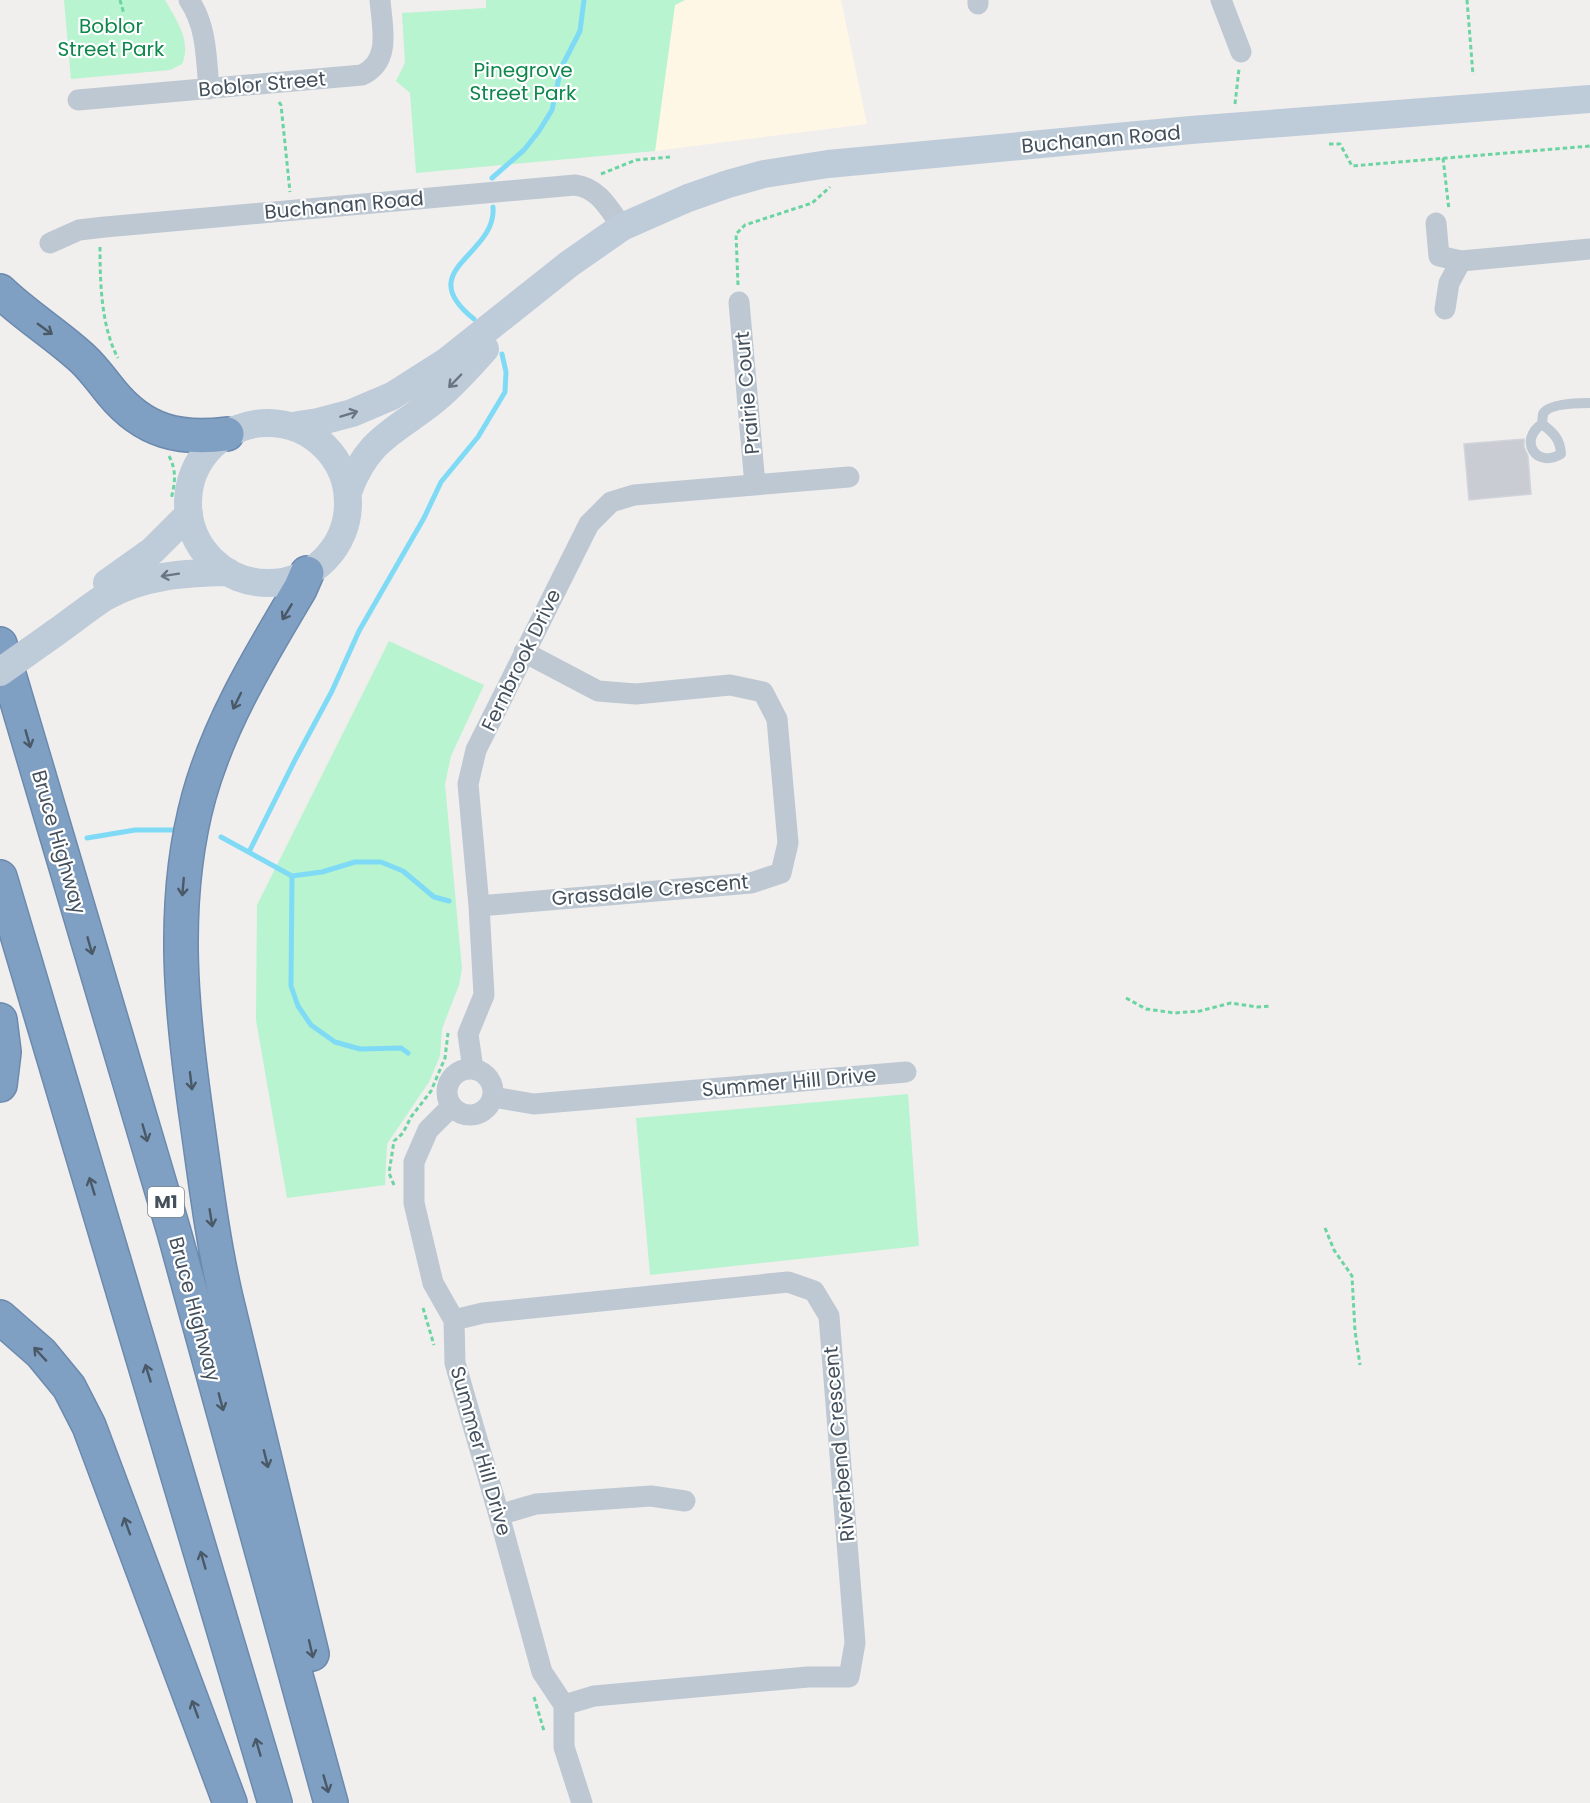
<svg xmlns="http://www.w3.org/2000/svg" width="1590" height="1803" viewBox="0 0 1590 1803" font-family="Poppins,sans-serif">
  <rect width="100%" height="100%" fill="#f1eeee"/>
  <path fill="#fef7e5" d="M685 0H841L867 124 655 151 675 5Z"/>
  <path fill="#b7f4cf" d="M64 0H165C176 19 192 41 182 64L170 70 71 79Z
    M486 0H685L675 5 655 151 416 173 410 93 396 81 405 63 402 13 486 8Z
    M389 641 484 685 451 756 445 784 462 969 459 985 442 1029 440 1056 429 1082 387 1144 385 1185 287 1198 256 1020 257 905Z
    M908 1094 919 1246 650 1275 636 1118Z"/>
  <g fill="none" stroke-linecap="round" stroke-linejoin="round">
    <path stroke="#7fdbf5" stroke-width="5" d="M492 178 524 150 539 131 552 110 561 68 580 31 584 0
      M474 319C411 269 497 256 493 207
      M221 837 292 876 322 872 355 862H381L403 871 434 897 449 901
      M87 838 135 830H180
      M249 852 295 760 332 691 359 631 424 518 441 482 478 437 505 392 506 372 502 354
      M292 876 291 986 298 1006 311 1025 335 1042 360 1049 401 1048 408 1053"/>
  </g>
  <path fill="#c9cdd3" stroke="#d1d4da" stroke-width="1.5" d="M1524 439V447L1528 456 1531 494 1469 500 1464 444Z"/>
  <g fill="none" stroke-linecap="round" stroke-linejoin="round">
    <g stroke="#6b8aae" stroke-width="36">
      <path id="highway" d="M0 291C26 316 56 334 82 358 94 369 102 381 112 393 144 432 180 440 227 434
        M307 573 300 589C261 655 220 721 199 796 169 905 182 1018 198 1128 206 1185 213 1242 226 1298L312 1654
        M0 644 174 1232 331 1803
        M0 877 275 1803
        M0 1020 4 1052 0 1085
        M0 1317 41 1353 69 1387 89 1426 230 1803"/>
    </g>
    <path stroke="#6bd5a2" stroke-width="3" stroke-dasharray="4.5 3" stroke-linecap="butt" d="M120 0 124 14
      M1467 0 1473 75
      M279 102 281 105 290 192
      M1235 104 1239 69
      M1329 144H1340L1352 166 1590 146
      M1443 158 1449 210
      M601 174 636 160 670 157
      M100 247C100 281 101 327 118 358
      M738 285 736 234 745 225 812 203 830 187
      M169 456C177 471 175 484 171 499
      M1126 998 1146 1009 1175 1013 1200 1011 1231 1003 1257 1007 1271 1006
      M394 1185 389 1173 394 1141 403 1133 411 1117 431 1091 445 1058 448 1033
      M1325 1228 1334 1250 1352 1276 1355 1331 1360 1365
      M423 1308 434 1345
      M534 1697 544 1731"/>
    <path stroke="#bdc8d2" stroke-width="10" d="M1542 424C1554 433 1560 439 1561 454 1536 469 1518 440 1542 424Z
      M1542 424C1542 423 1543 415 1543 414 1548 403 1580 403 1590 403"/>
    <path stroke="#bdc8d2" stroke-width="21" d="M189 0C207 27 206 57 209 89
      M978 0V4
      M1221 0 1241 52
      M78 100 362 75C392 61 382 27 380 0
      M1436 223 1439 256 1461 261
      M50 243 79 230 105 227 575 185C599 188 609 209 622 227
      M739 302 755 485
      M1445 309 1449 283 1461 261 1590 249
      M479 906 751 883 781 873 788 843 777 719 763 692 730 685 636 694 598 691 524 652
      M447 1092a23 23 0 1 1 46 0a23 23 0 1 1-46 0Z
      M473 1069 468 1034 484 995 479 906 468 784 476 750 589 524 611 502 634 495 849 477
      M493 1097 534 1104 906 1072
      M452 1106 428 1130 414 1162V1203L433 1283 454 1320 455 1363 499 1515 542 1672 564 1705V1747L582 1803
      M454 1320 483 1313 788 1282 814 1291 829 1316 855 1643 849 1677H808L594 1696 564 1705
      M499 1515 536 1504 651 1496 685 1501"/>
    <path stroke="#becbd9" stroke-width="28" d="M188 503a80 80 0 1 1 160 0a80 80 0 1 1-160 0Z
      M292 426 318 422 352 413 392 396 447 361 569 264 622 227 688 198 728 184 764 174 828 164 1191 130 1590 99
      M348 492C368 437 396 432 436 399 454 384 470 366 485 349
      M107 583 152 551 189 514
      M55 633C72 621 88 608 105 597 144 575 185 573 228 572"/>
    <use href="#highway" stroke="#80a0c3" stroke-width="33"/>
    <path stroke="#becbd9" stroke-width="28" d="M0 672 55 633"/>
  </g>
  <defs><path id="oneway-shaft" d="M-6 0H5M1.5-3L5.5 0L1.5 3" fill="none" stroke-width="1.6" stroke-linecap="round" stroke-linejoin="round" transform="scale(1.5)"/></defs>
  <g stroke="#4a5967">
    <use href="#oneway-shaft" transform="translate(45 329) rotate(36)"/>
    <use href="#oneway-shaft" transform="translate(287 612) rotate(121)"/>
    <use href="#oneway-shaft" transform="translate(237 701) rotate(116)"/>
    <use href="#oneway-shaft" transform="translate(28 739) rotate(74)"/>
    <use href="#oneway-shaft" transform="translate(183 887) rotate(95)"/>
    <use href="#oneway-shaft" transform="translate(90 946) rotate(74)"/>
    <use href="#oneway-shaft" transform="translate(191 1081) rotate(83)"/>
    <use href="#oneway-shaft" transform="translate(145 1133) rotate(74)"/>
    <use href="#oneway-shaft" transform="translate(92 1186) rotate(-107)"/>
    <use href="#oneway-shaft" transform="translate(211 1218) rotate(81)"/>
    <use href="#oneway-shaft" transform="translate(40 1354) rotate(-133)"/>
    <use href="#oneway-shaft" transform="translate(148 1373) rotate(-107)"/>
    <use href="#oneway-shaft" transform="translate(221 1402) rotate(75)"/>
    <use href="#oneway-shaft" transform="translate(266 1459) rotate(76)"/>
    <use href="#oneway-shaft" transform="translate(127 1526) rotate(-110)"/>
    <use href="#oneway-shaft" transform="translate(203 1560) rotate(-106)"/>
    <use href="#oneway-shaft" transform="translate(311 1649) rotate(77)"/>
    <use href="#oneway-shaft" transform="translate(195 1709) rotate(-110)"/>
    <use href="#oneway-shaft" transform="translate(258 1747) rotate(-106)"/>
    <use href="#oneway-shaft" transform="translate(326 1784) rotate(74)"/>
  </g>
  <g stroke="#697682">
    <use href="#oneway-shaft" transform="translate(455 381) rotate(134)"/>
    <use href="#oneway-shaft" transform="translate(349 414) rotate(-17)"/>
    <use href="#oneway-shaft" transform="translate(170 575) rotate(171)"/>
  </g>
  <g text-anchor="middle" stroke-width="4.5" stroke-linejoin="round" paint-order="stroke">
    <rect fill="#fff" stroke="#7c858e" stroke-width="1.5" x="148" y="1187" width="36" height="30" rx="4.5"/>
    <g font-size="18" font-weight="bold" fill="#44515d">
      <text x="166" y="1208">M1</text>
    </g>
    <g font-size="20" fill="#0d874b" stroke="#fff">
      <text x="111" y="33">Boblor<tspan x="111" dy="23">Street Park</tspan></text>
      <text x="523" y="77">Pinegrove<tspan x="523" dy="23">Street Park</tspan></text>
    </g>
    <g font-size="20" fill="#44515d" stroke="#fff">
      <text transform="translate(262 84) rotate(-5)" y="7">Boblor Street</text>
      <text transform="translate(1101 139) rotate(-5)" y="7">Buchanan Road</text>
      <text transform="translate(344 205) rotate(-5)" y="7">Buchanan Road</text>
      <text transform="translate(747 393) rotate(-95)" y="7">Prairie Court</text>
      <text transform="translate(521 660) rotate(-64)" y="7">Fernbrook Drive</text>
      <text transform="translate(59 842) rotate(74)" y="7">Bruce Highway</text>
      <text transform="translate(650 890) rotate(-5)" y="7">Grassdale Crescent</text>
      <text transform="translate(789 1082) rotate(-5)" y="7">Summer Hill Drive</text>
      <text transform="translate(195 1309) rotate(75)" y="7">Bruce Highway</text>
      <text transform="translate(839 1444) rotate(-95)" y="7">Riverbend Crescent</text>
      <text transform="translate(481 1451) rotate(74)" y="7">Summer Hill Drive</text>
    </g>
  </g>
</svg>
